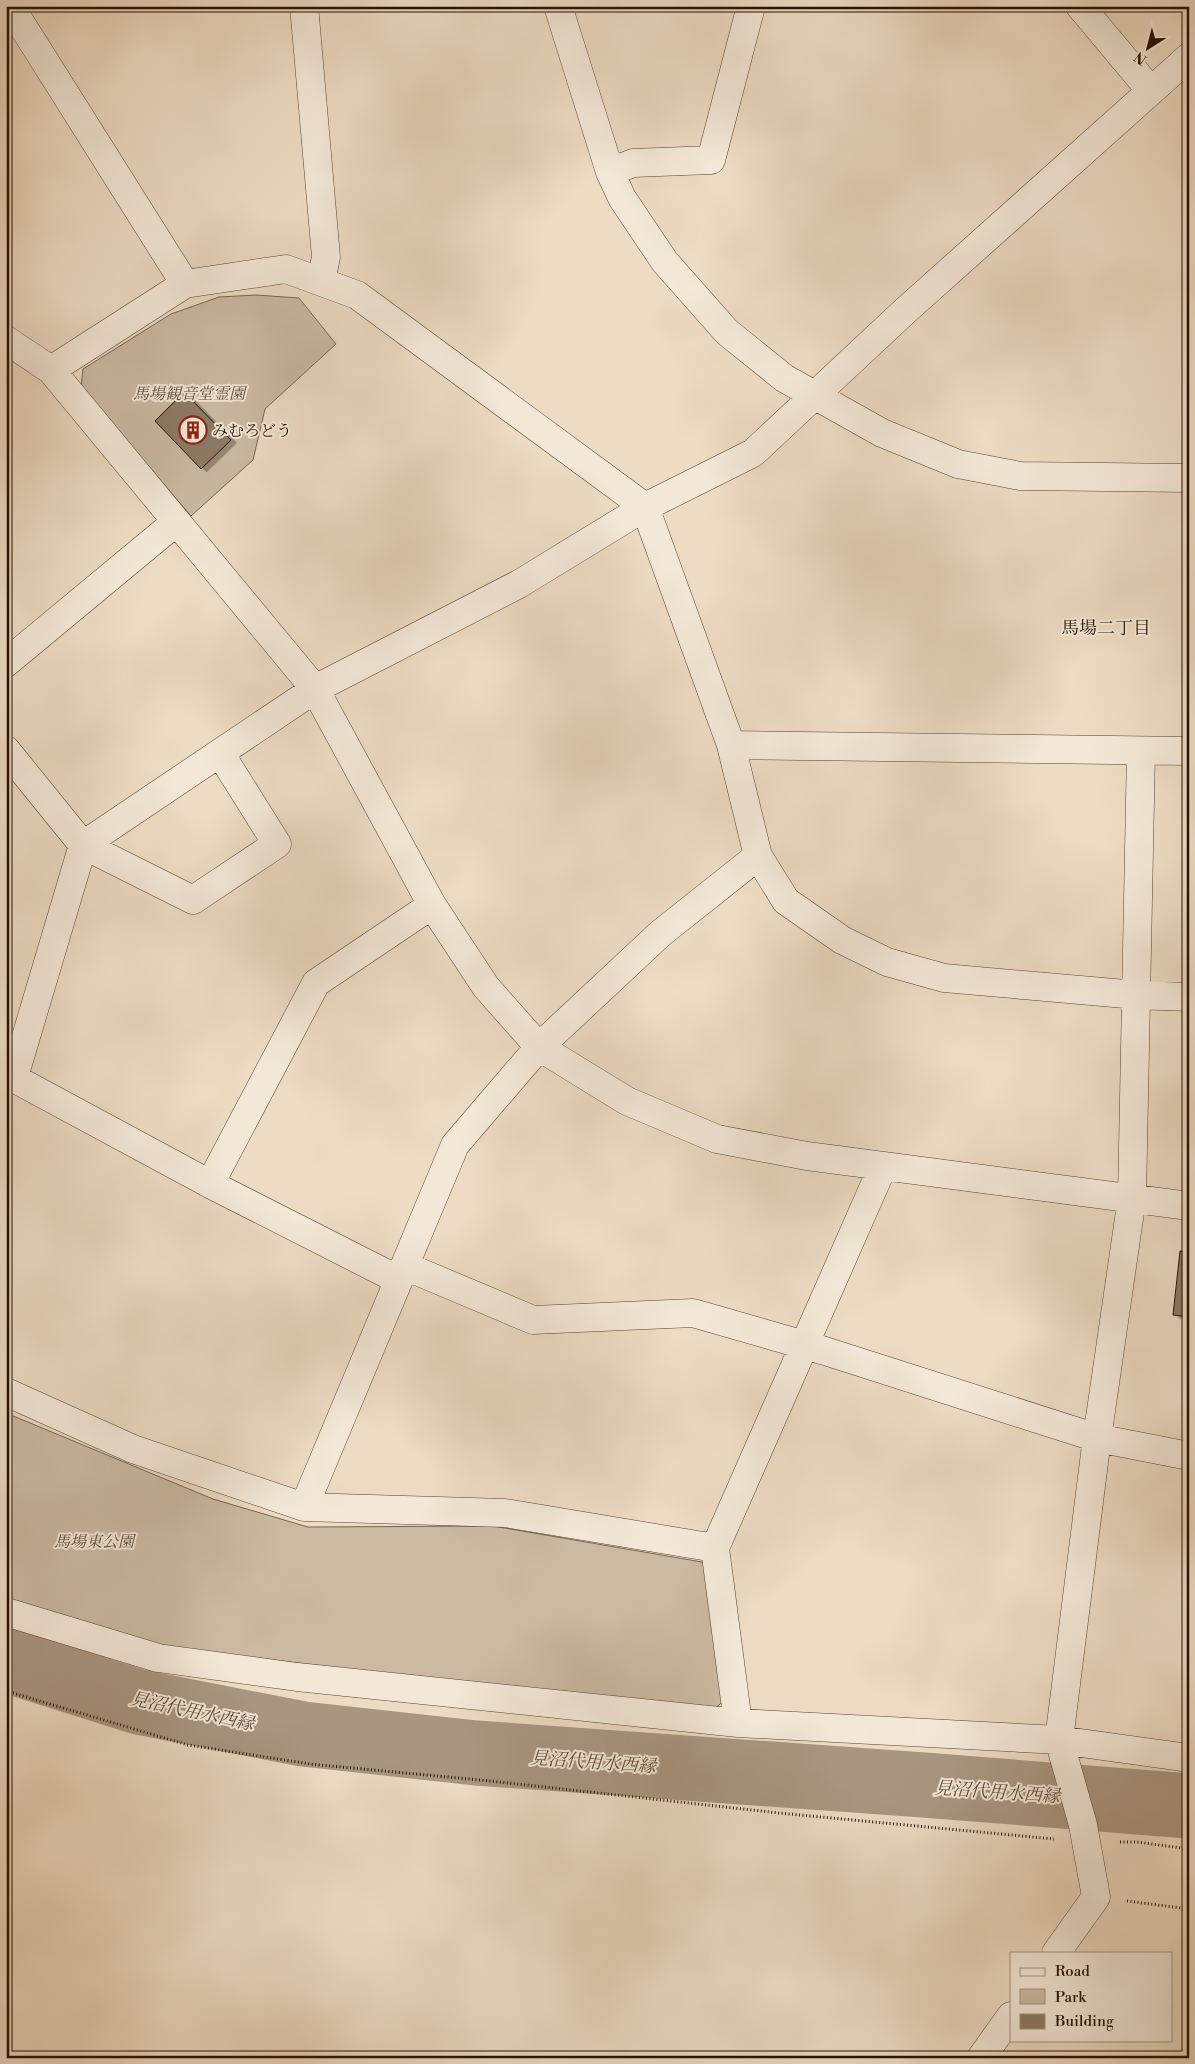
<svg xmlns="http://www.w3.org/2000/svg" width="1195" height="2064" viewBox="0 0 1195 2064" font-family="'Libre Bodoni','Noto Serif JP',serif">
  <defs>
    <filter id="shadow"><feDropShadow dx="5.5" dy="3" stdDeviation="0" flood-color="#0004"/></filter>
  </defs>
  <rect width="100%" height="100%" fill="#eddbc3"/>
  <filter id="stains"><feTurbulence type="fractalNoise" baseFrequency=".004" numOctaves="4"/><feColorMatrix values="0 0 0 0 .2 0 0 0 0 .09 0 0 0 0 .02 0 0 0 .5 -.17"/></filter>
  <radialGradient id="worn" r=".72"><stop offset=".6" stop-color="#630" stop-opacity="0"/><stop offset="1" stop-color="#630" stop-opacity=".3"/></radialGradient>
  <path fill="#cbb9a2" stroke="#786551" d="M256 295 299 298 336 344 265 409 253 460 191 516 81 387 83 369 171 314 219 297Z
    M6 1413 213 1499 308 1527 493 1526 702 1562 711 1575 725 1699 711 1713 149 1645 6 1603Z"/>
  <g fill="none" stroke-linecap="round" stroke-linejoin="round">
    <path stroke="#a99681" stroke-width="65" d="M6 1660 139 1702 303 1734 476 1753 924 1785 1189 1806"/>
  </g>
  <path fill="#8d7a65" stroke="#251100" filter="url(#shadow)" d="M184 392 231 440 201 469 155 421Z
    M1180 1251 1189 1252V1317L1173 1315Z"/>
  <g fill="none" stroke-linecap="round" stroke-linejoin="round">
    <g stroke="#574431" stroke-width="29">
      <path id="minor" d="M10 6 185 284
        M304 6 326 257 321 281
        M558 6 610 172 622 198 665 262 727 332 784 378 882 433 958 464 1020 476 1189 478
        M1080 6 1151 91
        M610 172 633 163 711 160 751 6
        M6 340 51 370 315 689 432 905 486 987 539 1047 627 1101 717 1139 807 1156 1189 1206
        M51 370 185 284 286 269 357 295 645 507 731 745 758 856 786 901 842 940 887 962 944 978 1137 995 1189 997
        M6 663 176 522
        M731 745 1189 751
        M6 750 83 845 193 900 277 844 220 753
        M6 1074 210 1184 399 1280
        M14 1077 83 845 315 689 519 584 645 507 753 453 905 311 1189 57
        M210 1184 316 983 432 905
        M405 1266 533 1320 693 1313 825 1351 1097 1438 1189 1456
        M6 1392 133 1449 304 1507 505 1513 715 1548 883 1166
        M304 1507 455 1145 539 1047 661 933 758 856
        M715 1548 738 1723
        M6 1612 158 1658 297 1677 738 1723 1059 1740 1189 1758
        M1056 1953 1096 1897 1083 1825 1059 1740 1097 1438 1132 1198 1141 751
        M981 2058 1011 2016"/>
    </g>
    <path stroke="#251100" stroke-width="3" stroke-dasharray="1 2.5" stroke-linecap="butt" d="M6 1691 188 1745 310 1764 490 1781 779 1813 1054 1839
      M1120 1842H1137L1189 1849
      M1127 1901 1189 1909"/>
    <use href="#minor" stroke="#f3e8d8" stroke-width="28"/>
  </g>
  <defs>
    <g id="building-ring" transform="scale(1.4375)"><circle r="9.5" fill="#f3e8d8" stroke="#8f2418" stroke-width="1.5"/><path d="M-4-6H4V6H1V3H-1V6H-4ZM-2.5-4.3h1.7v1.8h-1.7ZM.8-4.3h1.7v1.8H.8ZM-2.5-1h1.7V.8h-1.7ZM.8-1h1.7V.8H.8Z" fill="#8f2418"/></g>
  </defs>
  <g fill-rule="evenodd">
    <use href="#building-ring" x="193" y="430"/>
  </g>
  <g text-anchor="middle" stroke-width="4" stroke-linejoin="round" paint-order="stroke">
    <g font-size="16" font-style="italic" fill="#5f4c39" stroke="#f3e8d8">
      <text x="189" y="399">馬場観音堂霊園</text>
      <text x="94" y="1547">馬場東公園</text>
    </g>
    <g font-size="16" fill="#251100" stroke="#f3e8d8" text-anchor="start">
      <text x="212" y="436">みむろどう</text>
    </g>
    <g font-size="18" fill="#251100" stroke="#f3e8d8">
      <text x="1106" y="634">馬場二丁目</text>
    </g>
    <g font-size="18" font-style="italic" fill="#604d3a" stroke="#f3e8d8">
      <text transform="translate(192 1711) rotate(12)" y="6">見沼代用水西縁</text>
      <text transform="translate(593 1762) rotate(4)" y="6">見沼代用水西縁</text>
      <text transform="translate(997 1792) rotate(4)" y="6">見沼代用水西縁</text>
    </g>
  </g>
  <rect width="1195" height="2064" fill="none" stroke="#eddbc3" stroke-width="25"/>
  <rect x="8" y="8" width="1180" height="2049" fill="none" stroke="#251100" stroke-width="2.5"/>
  <rect x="12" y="12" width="1170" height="2039" fill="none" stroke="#251100"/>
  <rect x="1010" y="1952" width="162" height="90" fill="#f3e8d8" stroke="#a19282"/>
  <rect x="1020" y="1968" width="25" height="8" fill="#f3e8d8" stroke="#a19282"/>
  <text x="1055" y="1976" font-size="15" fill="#251100">Road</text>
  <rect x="1020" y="1989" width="25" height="15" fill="#cbb9a2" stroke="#a19282"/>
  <text x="1055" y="2002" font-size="15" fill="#251100">Park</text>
  <rect x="1020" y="2014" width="25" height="15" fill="#8d7a65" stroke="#a19282"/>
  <text x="1055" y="2026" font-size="15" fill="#251100">Building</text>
  <g transform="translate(1148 48) rotate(216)" stroke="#f3e8d8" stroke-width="4" paint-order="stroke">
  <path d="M0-4L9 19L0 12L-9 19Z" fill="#251100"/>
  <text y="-8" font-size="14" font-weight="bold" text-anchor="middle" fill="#251100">N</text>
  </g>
  <rect width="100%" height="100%" filter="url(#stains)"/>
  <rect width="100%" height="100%" fill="url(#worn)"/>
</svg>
